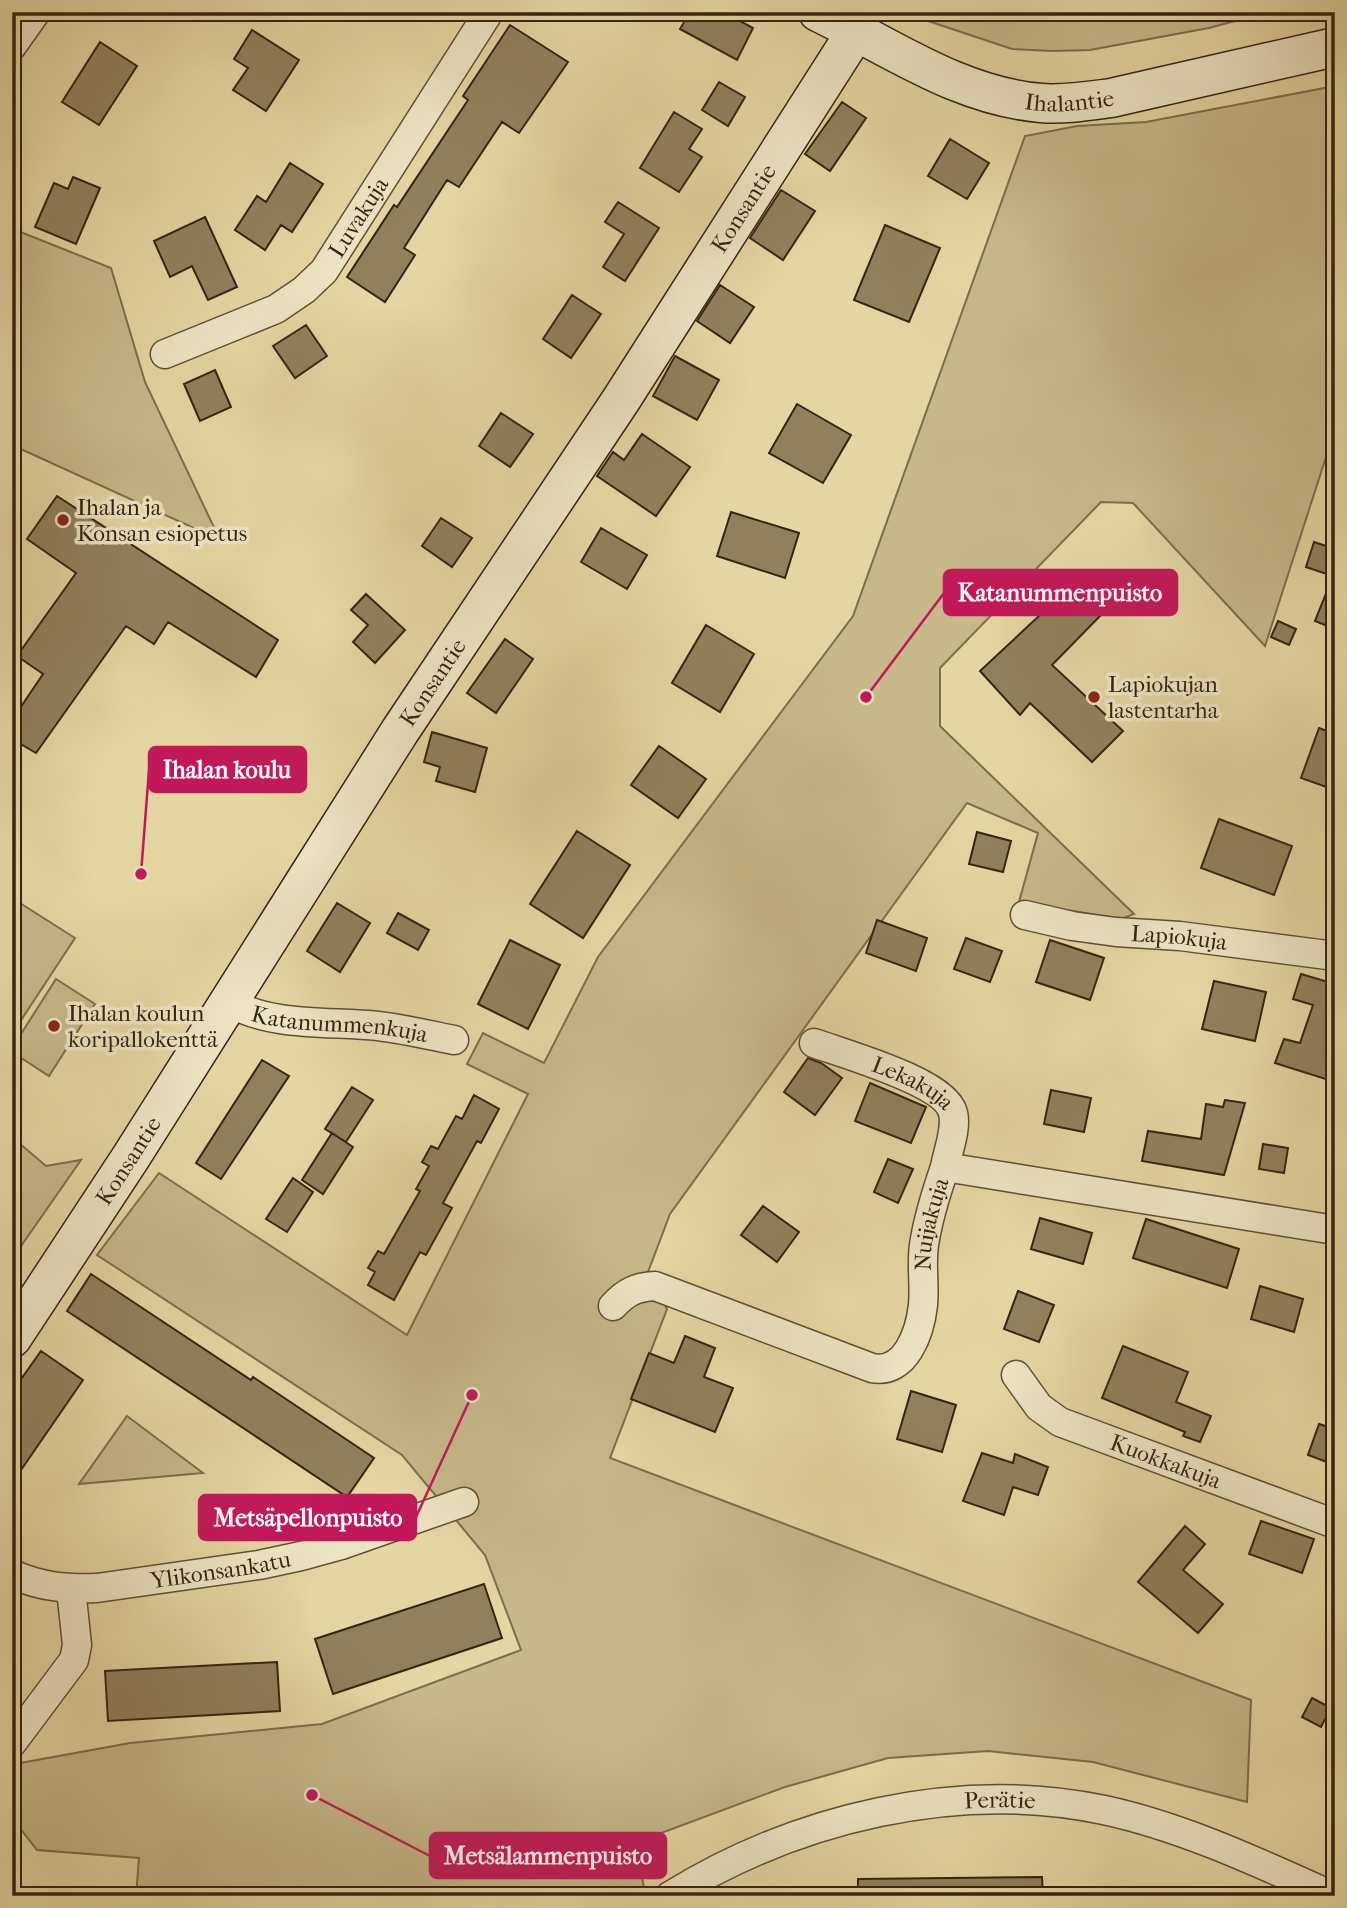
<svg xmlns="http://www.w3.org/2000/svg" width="1347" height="1908" viewBox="0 0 1347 1908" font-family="'IM FELL French Canon',serif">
  <rect width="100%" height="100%" fill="#e4d6a2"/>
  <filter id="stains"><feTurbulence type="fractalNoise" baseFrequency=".00286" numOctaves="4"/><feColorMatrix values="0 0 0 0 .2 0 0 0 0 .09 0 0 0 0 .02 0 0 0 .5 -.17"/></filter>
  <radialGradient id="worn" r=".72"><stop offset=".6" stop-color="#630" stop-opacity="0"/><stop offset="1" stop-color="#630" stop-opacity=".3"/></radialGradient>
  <path fill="#c6b889" stroke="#7d6e4d" stroke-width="2" d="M901 12H1268L1209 28 1090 50 1052 51 1012 49Z
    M1335 86V443L1327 454 1265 646 1133 503 1101 502 940 668V726L1134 914 1121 919 1019 902 1038 833 967 803 670 1214 648 1272 667 1309 610 1458 1251 1700 1247 1802 1093 1762 988 1751 888 1758 785 1787 637 1842 645 1896H136L139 1858 37 1850 12 1818V1767L15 1764 130 1743 322 1724 521 1650 485 1555 402 1455 97 1255 159 1173 407 1335 528 1094 467 1064 483 1033 544 1063 598 957 853 616 1025 136 1077 126 1146 122Z
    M13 229 111 268 145 382 220 540 12 445Z
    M12 898 75 938 12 1034Z
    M56 979 95 1004 49 1076 12 1052V1048Z
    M12 1137 46 1166 81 1160 12 1259Z
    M127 1416 203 1473 79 1484Z"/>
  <path fill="#90815c" stroke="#342411" stroke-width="2" d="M690 12H723L753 28 737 60 680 29Z
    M510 25 568 62 519 133 502 122 459 187 447 180 404 248 415 255 385 302 347 277 394 205 397 207 468 100 463 96Z
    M252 30 299 60 266 111 233 90 248 68 234 59Z
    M100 42 137 66 99 125 62 102Z
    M719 82 745 97 728 126 702 110Z
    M842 102 866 118 830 171 805 154Z
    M674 112 702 129 689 149 702 157 679 192 640 168Z
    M950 139 989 163 967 199 928 176Z
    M290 163 323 184 292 232 281 225 265 250 235 230 257 196 266 202Z
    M73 177 100 188 76 244 35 227 54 183 68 189Z
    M781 190 815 211 783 260 750 238Z
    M618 202 659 228 625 281 603 267 624 234 605 222Z
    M205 217 237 287 208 300 192 266 170 277 154 241Z
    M885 225 940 248 909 322 854 300Z
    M720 285 754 307 730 343 697 321Z
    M572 295 601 314 571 358 543 339Z
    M306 325 327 356 295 378 273 346Z
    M675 356 719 380 697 420 653 396Z
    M215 370 231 407 200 421 184 384Z
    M797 404 851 435 823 483 769 453Z
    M501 413 533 434 510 467 479 446Z
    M642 434 690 467 656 516 597 476 613 452 624 460Z
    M57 496 278 640 256 677 168 622 154 644 126 626 36 753 12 739V720L43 674 17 656 76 573 27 539Z
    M731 512 799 533 785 578 717 556Z
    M441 518 472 538 452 567 422 546Z
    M601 528 647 555 627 589 581 562Z
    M1314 542 1335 549V629L1315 621 1333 576 1306 567Z
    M1070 587 1102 614 1052 665 1123 731 1092 762 1030 703 1020 715 980 671Z
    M366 594 405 630 375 663 353 642 368 625 351 610Z
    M1278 621 1296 629 1289 645 1271 637Z
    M706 625 754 654 720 712 672 683Z
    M505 639 533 659 496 713 467 693Z
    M1319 728 1335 734V790L1301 778Z
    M432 732 487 748 475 792 436 781 440 767 424 762Z
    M659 746 706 779 678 818 631 785Z
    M1219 819 1292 846 1274 895 1201 868Z
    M577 831 630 865 583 938 530 904Z
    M977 832 1011 841 1003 872 969 864Z
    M337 903 370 923 340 972 307 951Z
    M398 913 429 930 418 950 387 933Z
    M877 920 927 938 916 971 866 953Z
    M966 938 1002 951 990 982 954 969Z
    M510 940 560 965 528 1029 478 1004Z
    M1050 940 1104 958 1090 1000 1036 982Z
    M1301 974 1335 984V1082L1275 1063 1284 1039 1300 1043 1313 1005 1293 999Z
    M1214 981 1266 992 1255 1041 1202 1029Z
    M808 1058 821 1063 842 1078 815 1115 784 1092Z
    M262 1060 289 1076 221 1179 196 1163Z
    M870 1083 926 1107 911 1143 855 1121Z
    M352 1087 373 1100 346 1142 325 1129Z
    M1051 1090 1091 1098 1084 1132 1044 1124Z
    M474 1095 499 1109 481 1143 477 1141 443 1203 452 1208 426 1255 420 1252 394 1300 368 1285 375 1272 368 1268 378 1251 384 1254 420 1191 416 1189 429 1166 422 1162 431 1146 438 1149 456 1116 462 1119Z
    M1225 1100 1245 1103 1224 1175 1142 1161 1148 1131 1201 1139 1206 1104 1223 1107Z
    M332 1133 353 1147 323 1194 302 1180Z
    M1263 1144 1288 1148 1284 1173 1259 1169Z
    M888 1159 913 1169 898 1203 874 1192Z
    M293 1178 313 1192 287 1232 266 1219Z
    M763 1206 799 1232 777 1262 741 1235Z
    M1040 1218 1092 1233 1083 1264 1031 1249Z
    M1146 1219 1239 1249 1227 1288 1133 1258Z
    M91 1274 251 1380 253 1377 374 1458 347 1497 67 1311Z
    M1260 1286 1303 1299 1294 1332 1251 1319Z
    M1018 1291 1054 1305 1039 1342 1004 1329Z
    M685 1336 715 1348 704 1377 733 1388 715 1432 631 1399 649 1353 674 1363Z
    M1123 1346 1188 1372 1176 1402 1211 1416 1200 1442 1183 1436 1185 1432 1102 1398Z
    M41 1351 83 1380 12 1483V1392Z
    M911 1391 956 1405 942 1452 897 1439Z
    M1319 1424 1335 1429V1465L1308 1455Z
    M982 1453 1013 1463 1015 1454 1048 1467 1038 1495 1013 1487 1004 1515 963 1501Z
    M1261 1521 1314 1539 1302 1573 1249 1554Z
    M1185 1526 1205 1544 1183 1570 1223 1604 1198 1633 1138 1582Z
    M484 1584 502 1638 333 1694 315 1639Z
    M277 1662 280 1711 108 1721 105 1671Z
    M1312 1698 1331 1708 1321 1727 1302 1717Z
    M1042 1877 1043 1896H858V1879Z"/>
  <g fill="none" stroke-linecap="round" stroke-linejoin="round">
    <g stroke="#605035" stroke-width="31">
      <g id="street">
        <path d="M12 46 36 12"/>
        <path id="s1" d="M165 354 276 309 304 290 324 271 489 12"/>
        <path id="s2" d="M1025 915 1072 926 1116 932 1180 936 1335 956"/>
        <path id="s3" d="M229 1002C270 1027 331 1021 378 1026 404 1029 429 1035 454 1040"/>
        <path id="s4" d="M814 1043C844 1054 946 1082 953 1113 957 1129 948 1150 945 1167"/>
        <path id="s5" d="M613 1306C626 1292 636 1287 655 1286L872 1368C906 1375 920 1332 923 1305 925 1285 921 1265 924 1245 928 1218 936 1193 945 1167L1335 1230"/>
        <path id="s6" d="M1016 1375 1039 1407 1060 1422 1335 1524"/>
        <path id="s7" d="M12 1574C41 1587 66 1589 97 1588L259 1565 301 1556 341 1545 464 1502"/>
        <path d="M12 1743 74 1660 77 1645 71 1589"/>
        <path id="s8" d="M670 1896C796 1818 957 1779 1104 1810 1183 1827 1259 1863 1333 1896"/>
      </g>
    </g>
    <g stroke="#342411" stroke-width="41">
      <g id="secondary">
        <path id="s9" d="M818 12C891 47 958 96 1041 103 1064 105 1088 101 1111 98L1335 47"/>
        <path id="s10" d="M12 1338 131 1157 400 731 621 400 857 30"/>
      </g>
    </g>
    <use href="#street" stroke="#ede4c3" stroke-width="28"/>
    <use href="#secondary" stroke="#ede4c3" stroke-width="38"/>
  </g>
  <g fill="#8f2418" stroke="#ede4c3" stroke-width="2.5">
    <circle cx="63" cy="520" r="7"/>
    <circle cx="1094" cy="697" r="7"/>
    <circle cx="54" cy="1026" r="7"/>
  </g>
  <g text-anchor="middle" stroke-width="7" stroke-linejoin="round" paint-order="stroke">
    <g font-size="23" fill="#342411" stroke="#ede4c3">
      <text dy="8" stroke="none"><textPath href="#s9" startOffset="271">Ihalantie</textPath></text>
      <text dy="8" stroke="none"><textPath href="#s10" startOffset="1346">Konsantie</textPath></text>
      <text dy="8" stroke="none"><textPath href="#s1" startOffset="245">Luvakuja</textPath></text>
      <text dy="8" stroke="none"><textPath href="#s10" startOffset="779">Konsantie</textPath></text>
      <text dy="8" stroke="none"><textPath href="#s2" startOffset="156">Lapiokuja</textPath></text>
      <text dy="8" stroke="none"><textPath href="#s3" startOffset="114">Katanummenkuja</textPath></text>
      <text dy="8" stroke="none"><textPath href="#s4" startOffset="107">Lekakuja</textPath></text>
      <text dy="8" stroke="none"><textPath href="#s10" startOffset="212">Konsantie</textPath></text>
      <text dy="8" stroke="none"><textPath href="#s5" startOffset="453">Nuijakuja</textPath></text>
      <text dy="8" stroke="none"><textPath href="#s6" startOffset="178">Kuokkakuja</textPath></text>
      <text dy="8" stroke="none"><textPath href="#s7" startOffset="212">Ylikonsankatu</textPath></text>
      <text dy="8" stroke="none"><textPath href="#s8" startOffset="348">Perätie</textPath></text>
    </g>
    <g font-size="23" fill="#342411" stroke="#ede4c3" text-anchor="start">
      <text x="77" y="515">Ihalan ja<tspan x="77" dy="26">Konsan esiopetus</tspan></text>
      <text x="1108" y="692">Lapiokujan<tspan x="1108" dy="26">lastentarha</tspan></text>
      <text x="68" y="1021">Ihalan koulun<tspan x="68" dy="26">koripallokenttä</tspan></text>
    </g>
  </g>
  <path fill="none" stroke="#c2185b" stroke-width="2.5" d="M866 697L944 593M141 874L149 770M472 1395L416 1517M312 1795L430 1856"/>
  <g fill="#c2185b" stroke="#ede4c3" stroke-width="2.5">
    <circle cx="866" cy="697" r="7"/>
    <circle cx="141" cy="874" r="7"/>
    <circle cx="472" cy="1395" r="7"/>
    <circle cx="312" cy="1795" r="7"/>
  </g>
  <g fill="#c2185b" stroke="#c2185b" stroke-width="2.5">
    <rect x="944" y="570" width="233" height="45" rx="7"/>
    <rect x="149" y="747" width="157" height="45" rx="7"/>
    <rect x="199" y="1495" width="217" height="45" rx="7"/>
    <rect x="430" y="1833" width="236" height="45" rx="7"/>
  </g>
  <g font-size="24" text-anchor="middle" font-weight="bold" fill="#fff">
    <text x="1060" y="601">Katanummenpuisto</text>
    <text x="227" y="778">Ihalan koulu</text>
    <text x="308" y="1526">Metsäpellonpuisto</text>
    <text x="548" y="1864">Metsälammenpuisto</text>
  </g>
  <rect width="1347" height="1908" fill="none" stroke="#e4d6a2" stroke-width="42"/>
  <rect x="14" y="14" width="1319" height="1880" fill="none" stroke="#342411" stroke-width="3.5"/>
  <rect x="21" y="21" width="1305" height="1866" fill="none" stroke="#342411" stroke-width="2"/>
  <rect width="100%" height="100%" filter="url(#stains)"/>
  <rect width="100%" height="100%" fill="url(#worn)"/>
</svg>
